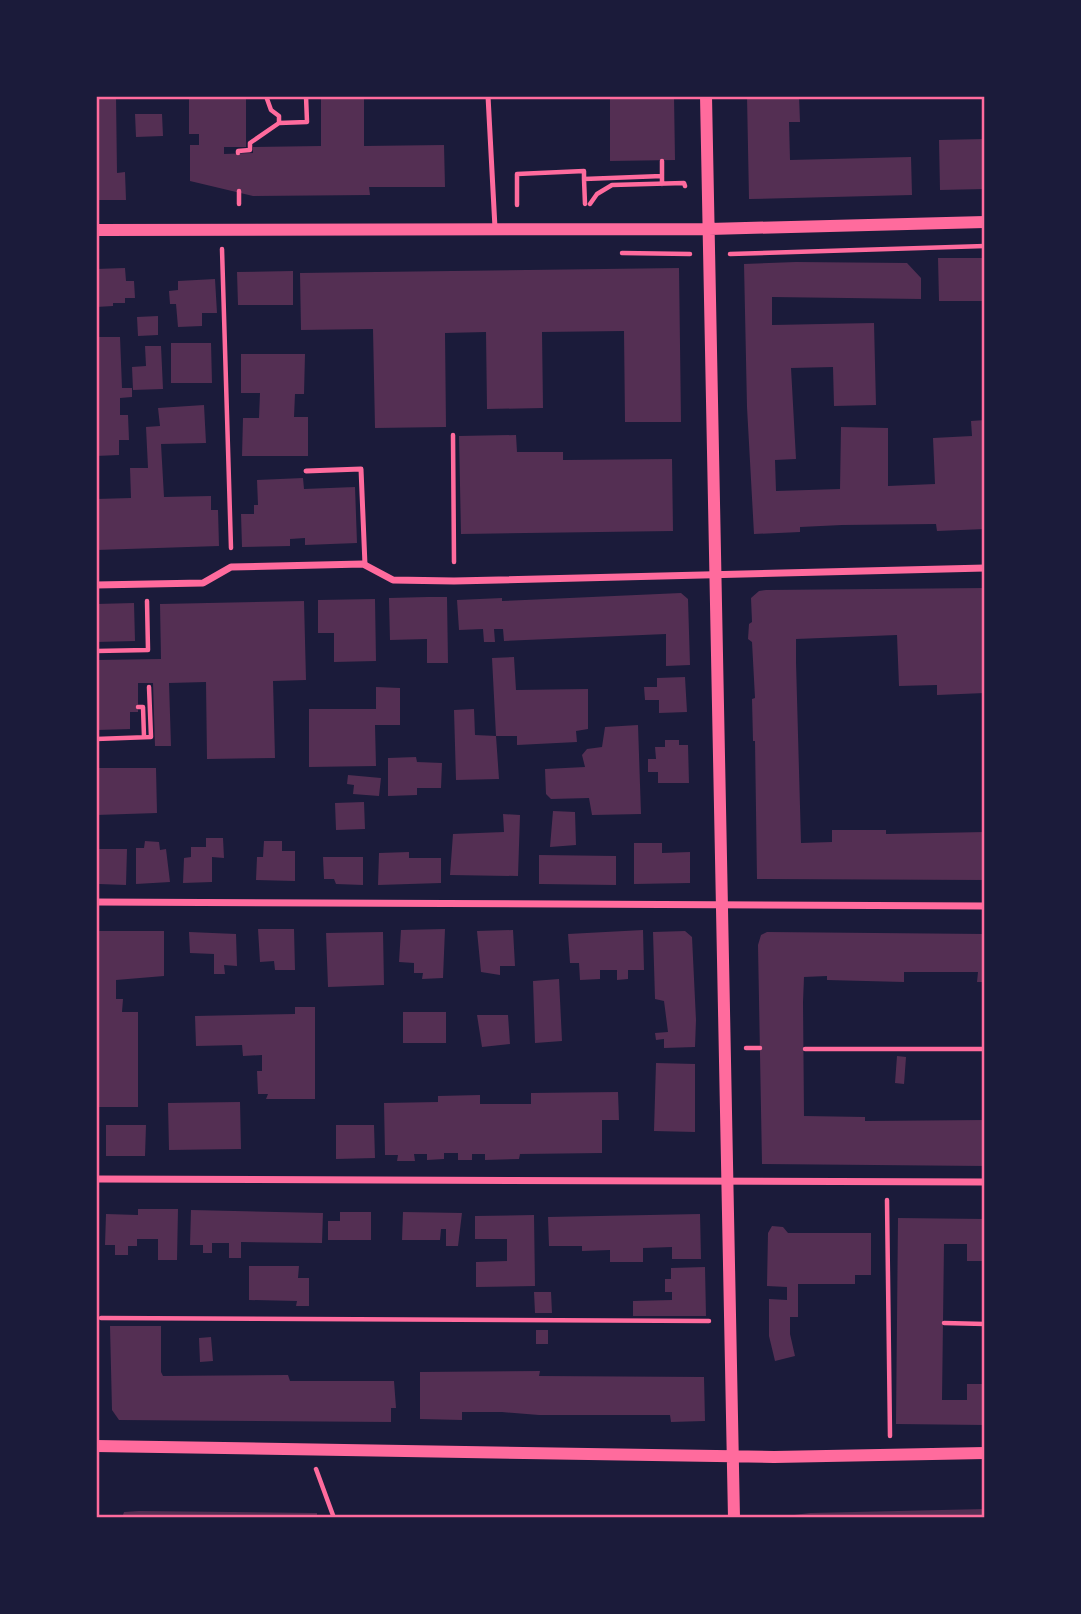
<svg xmlns="http://www.w3.org/2000/svg" width="1081" height="1614" viewBox="0 0 1081 1614" font-family="Spectral,serif">
  <rect width="100%" height="100%" fill="#1b1b3a"/>
  <path fill="#542f53" d="M96 96H116L117 173 125 172 126 200H96Z
    M189 96H246V147H224V154L253 153V147L321 146V96H364V146L444 145 445 187H369L370 195 253 196 190 181V145H199V134H189Z
    M610 96H674L675 160 610 161Z
    M747 96H799L800 122H789L790 160 911 157 912 195 749 199Z
    M135 114H162L163 136 136 137Z
    M985 139V189L940 190 939 140Z
    M938 258H985V301H939Z
    M796 262 907 263 921 278V299L772 297V325L874 323 876 405 834 406 833 367 791 368 796 459 775 460 776 491 840 489 841 427 888 428V486L935 484 933 438 972 436 971 421 985 420V529L937 531 936 524 842 525 800 527V532L754 534 747 407 744 264Z
    M125 268 126 281H134L135 298H125V303H113V306L96 307V269Z
    M679 268 681 422H625L624 331 542 332 543 408 487 409 486 332 445 333 446 427 375 428 373 329 301 330 300 273Z
    M293 271V305H238L237 272Z
    M215 279 217 313H202V326L178 327 176 304H170L169 291 178 290V281Z
    M158 316V335L138 336 137 317Z
    M96 337H120L122 388H132V397L120 398V415H128L129 440H119V455L96 456Z
    M171 343H211L212 383H171Z
    M145 346H161L163 389 133 390 132 367 146 366Z
    M241 354H305L304 394H295L294 417H308V456H242L243 418H259L260 393H241Z
    M204 405 206 443 161 444 164 497 211 496V510H218L219 546 96 550V499L131 498 130 468H148L146 427 160 426 158 408Z
    M516 435 517 452H563V460L672 459 673 531 461 534 459 436Z
    M303 478 304 489 355 487 357 543 305 545V538L290 539V546L242 547 241 514H254V505H258L257 480Z
    M985 588V693L937 695V685L899 686 897 635 796 639V662L801 843 832 842V830H886V834L985 832V880L757 879 755 741H753L752 699 755 698 752 642 748 639 749 624 752 622 751 598 759 591 766 590Z
    M681 593 688 599 690 665 666 666V634L504 641 503 629H494L495 642H484L483 629 459 630 457 600 502 598V601Z
    M428 597H447L448 663H427V639L390 640 389 598Z
    M375 599 376 661 334 662V633H318V600Z
    M304 601 306 680 273 681 275 758 207 759 206 682 169 683 171 746H155L153 683H138V712H130V729L97 730 96 660 161 659 160 604Z
    M134 603 135 641 96 642V604Z
    M514 657 516 690 588 689V729L576 731 577 742 517 745V736H496L492 658Z
    M685 677 687 712 659 713V700H645L644 687H657V678Z
    M376 687 400 688V725H375L376 766 309 767V709H376Z
    M474 709 475 735 496 736 499 779 456 780 454 710Z
    M638 725 641 814 592 815 589 798 551 799 546 794 545 769 585 767 582 755 587 749 602 747 605 727Z
    M665 740H679V745H688L689 783H658V772H648V759H656L655 747H665Z
    M416 757 417 762 442 763 441 788H417V795L388 796V758Z
    M96 768H156L157 813 96 815Z
    M348 775 381 778 379 796 353 794 354 785 347 784Z
    M364 802 365 829 336 830 335 803Z
    M553 811 575 812 576 845 550 847Z
    M503 814 520 815 518 876 450 875 453 834 504 832Z
    M206 838H223L224 858 212 857V882L183 883 184 858 191 857V847H206Z
    M145 841 159 842 160 850 166 849 170 882 136 884V848H144Z
    M264 841H282V851H295V881L256 880 257 857H263Z
    M634 843H662V853L690 852V883L634 884Z
    M99 849H127L126 885 99 884Z
    M409 852V858H441V883L378 885 379 853Z
    M539 855 616 856V885L539 884Z
    M323 857H363V885L336 884 334 879H324Z
    M258 929H294L295 970H275L274 961 260 962Z
    M445 929 443 978 422 979 423 973H414V963L399 962 401 930Z
    M513 930 515 966H500V975L481 972 477 931Z
    M643 930 644 970H628V979L617 980V970H600V979L580 980 579 963H570L568 934Z
    M99 931H164V976L116 980V999H123L122 1012H138V1107H99Z
    M685 931 692 937 696 1020 695 1047 664 1048V1039L656 1040 655 1033 668 1032 664 1001 655 999 653 932Z
    M189 932 236 934 237 966 224 965 225 974H214V954L190 953Z
    M383 932 384 985 328 987 326 933Z
    M767 932 985 934V982H977L978 972H904V982L827 980V976L804 977 803 1002 804 1116 865 1117V1121L985 1120V1166L762 1164 758 945 761 935Z
    M559 979 562 1041 535 1043 533 981Z
    M295 1007H315V1099H266L268 1094H258L257 1071H262V1055L243 1056 242 1045 196 1046 195 1016 295 1014Z
    M403 1012H446V1043H403Z
    M477 1015H508L510 1044 482 1047Z
    M897 1056 906 1057 904 1084 895 1083Z
    M656 1063 695 1064V1132L654 1131Z
    M618 1092 619 1120H602V1153L520 1154 519 1159 485 1160V1154H472V1160H458V1153H444V1159L427 1160V1154H414L415 1161H397L398 1155H385L384 1103 438 1102V1096L480 1095V1104H531V1093Z
    M240 1102 241 1149 169 1150 168 1103Z
    M106 1125H146L145 1156H106Z
    M336 1125H374L375 1158 336 1159Z
    M138 1209H178L177 1260H158V1239H137V1246H128V1255H115V1245H105L106 1214 138 1215Z
    M191 1210 323 1213 322 1243 241 1242V1258H229V1243H212V1253H203V1245H190Z
    M340 1212H371V1240H328V1221H340Z
    M403 1212 462 1213 458 1246H446V1229H441L440 1240H402Z
    M700 1214 701 1259H672V1247L643 1248V1262H610V1250L582 1251V1246H549L548 1217Z
    M534 1215 535 1286 476 1287V1262L507 1261V1239H475V1216Z
    M898 1218 985 1219V1261H967V1244H944L942 1400H967V1384H985V1425L896 1424Z
    M772 1226 783 1227 788 1233H871V1275H855V1284H798V1317H790V1334L795 1356 775 1361 769 1336V1299L787 1300V1287L767 1286 768 1233Z
    M249 1266H299L298 1278H309V1306H296L297 1301 249 1300Z
    M705 1267 706 1316H633V1301L672 1300V1292H665V1279H671V1268Z
    M534 1292H551L552 1313H535Z
    M110 1326H161V1372L163 1376 288 1375 290 1381H394L396 1408H391V1422L119 1420 112 1410Z
    M536 1330H548V1344H536Z
    M211 1337 213 1361 200 1362 199 1338Z
    M540 1371 539 1376 704 1377 705 1421 671 1422 670 1415H539L502 1412H462V1420L420 1419V1372Z
    M985 1509V1518H794V1515L810 1513Z
    M139 1511 317 1513V1518H122L124 1512Z
    M362 1515H390L391 1518H362Z"/>
  <g fill="none" stroke-linecap="round" stroke-linejoin="round">
    <path stroke="#ff6b9d" stroke-width="4.5" d="M266 96 271 110 279 116V123
      M238 153V151L250 150V143L279 123 307 122 306 96
      M584 179 585 204
      M662 184V161
      M239 191V204
      M590 204 597 194 612 185 684 183 685 186
      M517 205V174L584 171V179L662 176
      M222 249 231 548
      M622 253 690 254
      M730 254 985 246
      M453 435 454 562
      M96 651 148 650 147 601
      M138 707H143L144 737
      M96 739 151 737 149 687
      M746 1048H760
      M805 1049H985
      M887 1200 890 1436
      M101 1318 709 1321
      M944 1323 985 1324
      M316 1469 334 1518"/>
    <path stroke="#ff6b9d" stroke-width="5" d="M488 96 495 228
      M306 471 361 469 365 565"/>
    <path stroke="#ff6b9d" stroke-width="7" d="M96 585 203 583 231 567 363 564 393 580 454 581 985 568
      M96 902 985 906
      M96 1179 985 1182"/>
    <path stroke="#ff6b9d" stroke-width="12" d="M706 96 734 1518
      M96 230 709 229 985 222
      M96 1446 774 1457 985 1453"/>
  </g>
  <rect width="1081" height="1614" fill="none" stroke="#1b1b3a" stroke-width="196"/>
  <rect x="98" y="98" width="885" height="1418" fill="none" stroke="#ff6b9d" stroke-width="2.5"/>
</svg>
